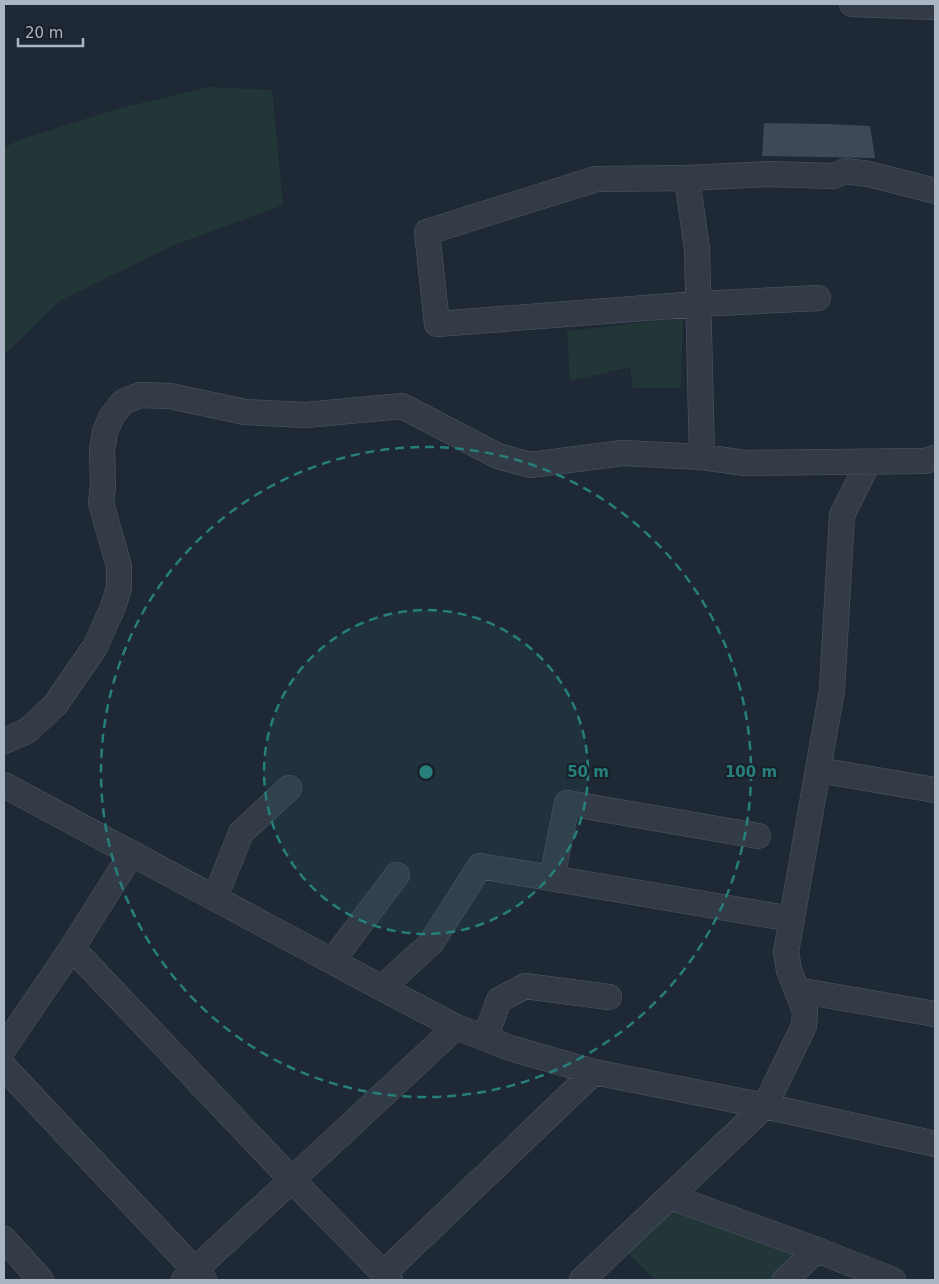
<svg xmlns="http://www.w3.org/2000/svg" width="939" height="1284" viewBox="0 0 939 1284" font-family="'DejaVu Sans',sans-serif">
  <rect width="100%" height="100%" fill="#1f2935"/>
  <path fill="#223637" d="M208 87 272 90 283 205 174 245 61 300 4 355V148L17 141 117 109Z
    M683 318 681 388H633L630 367 570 381 567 331Z
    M673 1208 795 1256 771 1280H655L625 1250Z"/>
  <path fill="#3d4958" d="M764 123 828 124 870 126 875 158 762 156Z"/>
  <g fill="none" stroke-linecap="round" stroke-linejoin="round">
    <g stroke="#505864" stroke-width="26">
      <path id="street" d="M852 4 935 7
        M687 178 697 249 702 457
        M818 298 698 304 437 324 427 232 596 179 687 178 767 174 834 176 845 171 869 174 935 191
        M4 741 27 731 55 705 95 647 113 607 119 588V566L101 503 103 485 102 450 105 432 112 416 123 402 140 395 170 396 245 412 306 415 402 406 498 456 530 465 623 453 702 457 745 463 925 461 935 458
        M818 770 935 790
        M4 785 382 988 456 1027 510 1048 594 1072 765 1106 935 1144
        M552 878 567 803 758 836
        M215 898 241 833 289 788
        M72 948 292 1180 390 1280
        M332 961 397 875
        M382 988 431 943 480 866 792 919
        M797 990 935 1014
        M485 1038 499 1000 525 986 609 997
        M4 1048 72 948 132 853
        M4 1067 204 1280
        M671 1197 817 1250 893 1280
        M4 1239 41 1280
        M384 1273 594 1072
        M184 1280 456 1027
        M582 1280 765 1106 804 1026 805 1011 789 970 786 952 832 690 842 515 868 463
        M785 1280 817 1250"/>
    </g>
    <use href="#street" stroke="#323b46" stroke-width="25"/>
  </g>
  <circle cx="426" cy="772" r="162" fill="#277f7b" fill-opacity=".12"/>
  <g fill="none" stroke="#277f7b" stroke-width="2.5" stroke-dasharray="9 6">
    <circle cx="426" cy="772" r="162"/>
    <circle cx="426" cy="772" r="325"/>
  </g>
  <circle cx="426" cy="772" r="8" fill="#277f7b" stroke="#18202a" stroke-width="2.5"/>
  <g font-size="15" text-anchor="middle" font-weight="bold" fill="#277f7b" stroke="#18202a" stroke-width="4" stroke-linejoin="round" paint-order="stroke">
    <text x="588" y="777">50 m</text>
    <text x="751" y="777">100 m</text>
  </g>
  <rect width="939" height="1284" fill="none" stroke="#acb5c3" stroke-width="10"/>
  <path d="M18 38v8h65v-8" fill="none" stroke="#acb5c3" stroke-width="2.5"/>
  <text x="25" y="38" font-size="15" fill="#acb5c3" stroke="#18202a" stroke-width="4" paint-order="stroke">20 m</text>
</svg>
